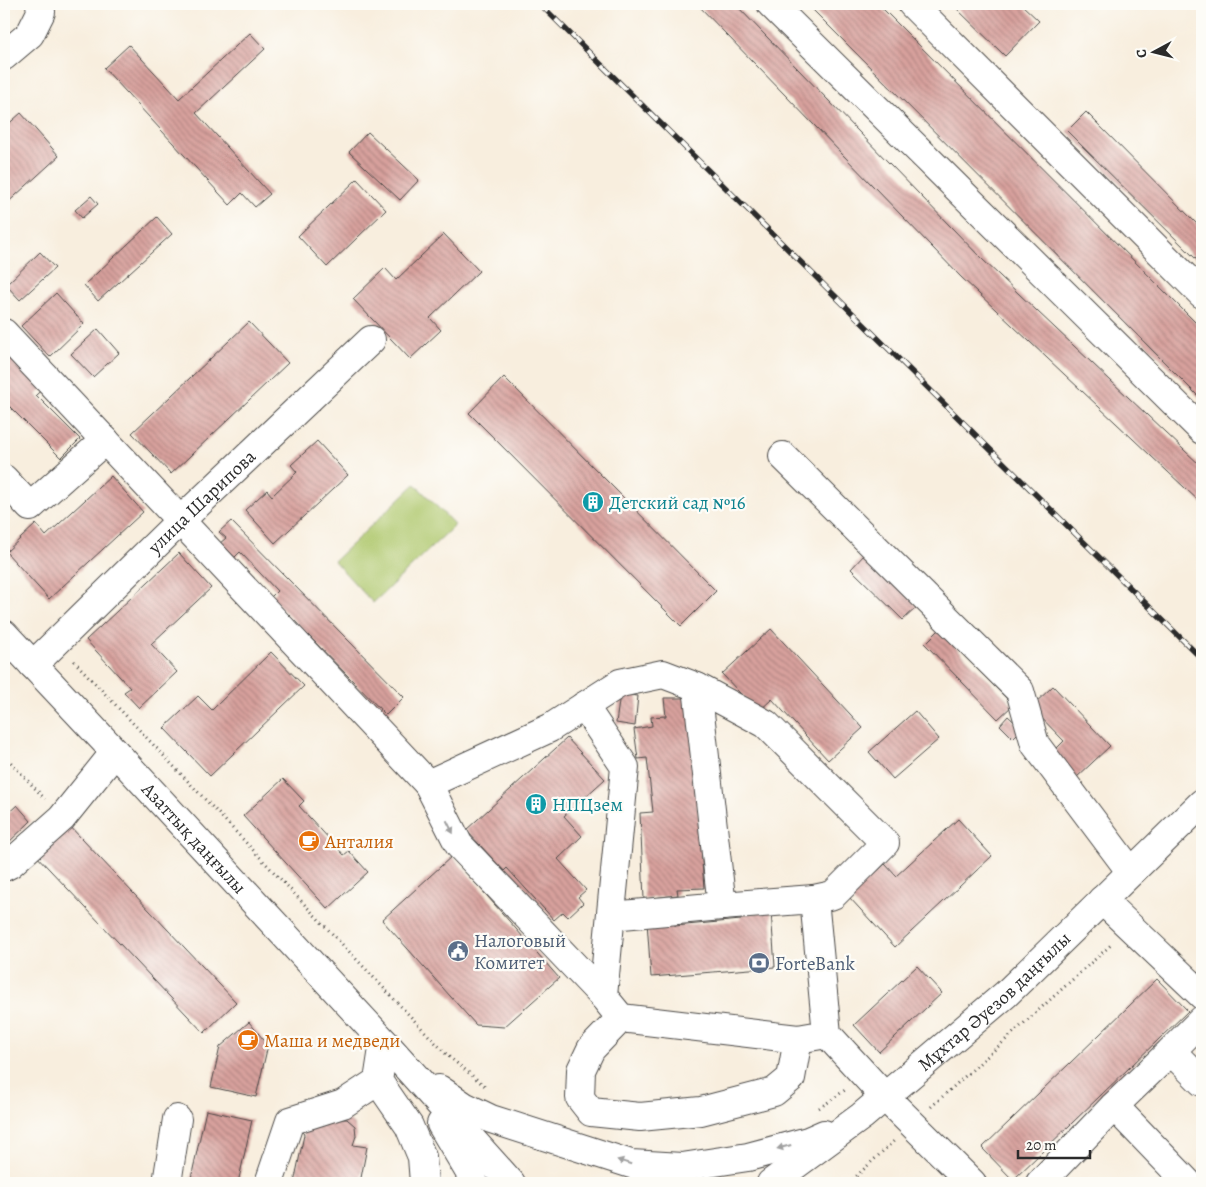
<svg xmlns="http://www.w3.org/2000/svg" width="1206" height="1187" viewBox="0 0 1206 1187" font-family="Alegreya,serif">
  <defs>
    <pattern id="building-back-hatch" width="6" height="6" patternUnits="userSpaceOnUse" patternTransform="scale(1.25)"><rect width="6" height="6" fill="#d8a19d"/><path d="M-1 5l2 2M0 0l6 6M5-1l2 2" fill="none" stroke="#af8380"/></pattern>
  </defs>
  <rect width="100%" height="100%" fill="#fdfcf7"/>
  <filter id="ink" filterUnits="userSpaceOnUse"><feTurbulence type="fractalNoise" baseFrequency=".02" numOctaves="2"/><feDisplacementMap in="SourceGraphic" scale="10" xChannelSelector="R" yChannelSelector="G"/><feConvolveMatrix kernelMatrix="1 2 1 2 8 2 1 2 1" color-interpolation-filters="sRGB"/></filter>
  <filter id="wash" filterUnits="userSpaceOnUse"><feTurbulence type="fractalNoise" baseFrequency=".0096" numOctaves="4" result="noise"/><feDisplacementMap in="SourceGraphic" scale="20" xChannelSelector="R" yChannelSelector="G"/><feGaussianBlur stdDeviation="1.12" result="paint"/><feColorMatrix in="noise" values="0 0 0 0 0 0 0 0 0 0 0 0 0 0 0 0 0 1.4 0 .05"/><feComposite in="paint" operator="in"/></filter>
  <g filter="url(#wash)">
    <rect width="100%" height="100%" fill="#f8eede"/>
    <path fill="#aec76c" stroke="#6c794c" d="M415 484 455 525 373 603 334 561Z"/>
    <g id="blocks">
      <path fill="url(#building-back-hatch)" d="M697 4H735L982 259 1202 467V504L961 277Z
        M807 4H878L1202 329V400Z
        M952 4H1021L1039 21 1005 56Z
        M250 33 265 49 196 113 270 194 255 207 242 193 230 205 104 68 129 45 179 99Z
        M1086 112 1202 229V265L1067 131Z
        M21 113 59 156 4 206V128Z
        M368 132 419 180 400 200 349 152Z
        M357 179 386 210 327 267 298 236Z
        M91 196 98 204 82 218 75 210Z
        M157 217 172 234 98 301 84 285Z
        M444 234 479 271 430 318 441 330 410 359 353 299 385 268 396 280Z
        M40 252 55 268 20 300 6 285Z
        M56 293 84 324 50 357 21 326Z
        M249 322 288 363 171 474 132 433Z
        M98 329 119 353 93 377 71 354Z
        M15 353 47 385 36 395 80 439 61 458 4 401V364Z
        M504 377 716 591 681 626 469 413Z
        M317 441 348 475 275 543 245 510 267 490 272 496 297 472 291 465Z
        M111 476 143 512 49 599 6 552 36 524 46 536Z
        M231 521 404 697 386 715 271 597 277 591 240 552 233 559 219 544 226 538 219 532Z
        M179 553 211 588 151 644 177 672 139 708 124 692 130 688 86 640Z
        M865 554 918 606 903 620 851 569Z
        M771 629 863 728 828 760 772 699 758 712 722 674Z
        M939 630 1013 705 998 719 925 644Z
        M271 652 304 686 210 776 164 728 198 696 212 710Z
        M1053 686 1110 746 1076 778 1052 753 1064 741 1031 707Z
        M620 694 638 696 635 726 616 723Z
        M664 698H690L704 888 677 889 678 895 644 899 640 813 653 812 647 758 638 759 634 729 652 726 651 717 666 716Z
        M915 711 939 739 893 779 869 752Z
        M1008 716 1022 729 1013 738 1000 725Z
        M567 738 605 779 564 816 582 836 558 859 586 890 578 897 583 903 568 917 563 912 554 920 507 868 504 871 466 830Z
        M283 779 304 801 299 806 344 855 349 851 368 872 328 909 243 816Z
        M17 805 31 821 6 845 4 842V817Z
        M958 819 992 856 895 947 849 897 885 864 896 876Z
        M65 821 236 1002 204 1033 33 852Z
        M452 856 559 978 504 1027 476 1025 382 920Z
        M771 911 775 967 651 977 647 922 675 920V926L741 920V914Z
        M917 966 942 993 879 1052 854 1025Z
        M1157 979 1188 1011 1013 1180 982 1148Z
        M249 1022 268 1045 256 1097 211 1087 220 1047Z
        M206 1110 252 1120 238 1183H190Z
        M331 1119H347L355 1126 356 1136 353 1145 367 1147 360 1183H294L304 1135 302 1130Z"/>
    </g>
  </g>
  <g filter="url(#ink)">
    <use href="#blocks" fill-opacity="0" stroke="#4a4846" stroke-width="1"/>
    <g fill="none" stroke-linecap="round" stroke-linejoin="round">
      <g stroke="#4a4846" stroke-width="30">
        <g id="minor">
          <path d="M771 4 1202 430"/>
          <path d="M912 4 1202 294"/>
          <path d="M4 56 30 34 41 12 40 4"/>
          <path d="M4 333 428 784 550 728 620 683 663 674 697 687 722 906 814 899 827 1034 885 1097 972 1183"/>
          <path d="M783 456 1020 691 1035 744 1131 872"/>
          <path d="M4 479 30 507 105 440"/>
          <path id="s1" d="M33 665 181 520 371 340"/>
          <path d="M697 687 766 724 885 843 833 895 814 899"/>
          <path d="M584 706 625 767 603 996 621 1018 798 1039 827 1034"/>
          <path d="M428 784 459 845 603 996"/>
          <path d="M4 867 10 864 62 818 115 752"/>
          <path d="M1102 900 1202 995"/>
          <path d="M611 916 722 906"/>
          <path d="M621 1018 591 1049 581 1070 580 1098 591 1112 640 1117 701 1111 774 1092 791 1078 798 1039"/>
          <path d="M384 1042 378 1081 409 1126 422 1157 424 1183"/>
          <path d="M1171 1051 1202 1020"/>
          <path d="M1114 1106 1188 1183"/>
          <path d="M167 1183 177 1119"/>
          <path d="M269 1183 290 1121 343 1104 378 1081"/>
          <path d="M1040 1183 1114 1106 1171 1051 1202 1082"/>
        </g>
      </g>
      <g stroke="#4a4846" stroke-width="30">
        <g id="major">
          <path id="s2" d="M4 634 115 752 384 1042 511 1183"/>
          <path d="M439 1089 464 1106 491 1119 631 1164 682 1167 748 1157 808 1141 824 1134"/>
          <path d="M441 1124 470 1173 474 1183"/>
          <path id="s3" d="M771 1183 862 1116 1006 994 1202 803"/>
        </g>
      </g>
      <path stroke="#4a4846" stroke-width="3" stroke-dasharray="1 4" stroke-linecap="butt" d="M74 661 448 1056 485 1086
        M4 755 45 799
        M931 1107 1112 944
        M819 1108 827 1103 845 1090
        M849 1183 895 1140"/>
      <use href="#minor" stroke="#fff" stroke-width="28"/>
      <use href="#major" stroke="#fff" stroke-width="28"/>
      <g stroke="#2b2b2b" stroke-width="5.5">
        <path id="rail" d="M540 4 1202 659"/>
      </g>
      <use href="#rail" stroke="#fdfcf7" stroke-width="4" stroke-dasharray="11" stroke-linecap="butt"/>
    </g>
    <defs><path id="oneway-solid" d="M-6-.8H1V-3.2L6.5 0L1 3.2V.8H-6Z" transform="scale(1.25)"/></defs>
    <g fill="#a0a0a0">
      <use href="#oneway-solid" transform="translate(450 827) rotate(63)"/>
      <use href="#oneway-solid" transform="translate(784 1147) rotate(165)"/>
      <use href="#oneway-solid" transform="translate(624 1162) rotate(-163)"/>
    </g>
  </g>
  <defs>
    <g id="building-disc" transform="scale(1.125)"><circle r="9.5" fill="#0f9aa8" stroke="#fdfcf7"/><path d="M-4-6H4V6H1V3H-1V6H-4ZM-2.5-4.3h1.7v1.8h-1.7ZM.8-4.3h1.7v1.8H.8ZM-2.5-1h1.7V.8h-1.7ZM.8-1h1.7V.8H.8Z" fill="#fff"/></g>
    <g id="cafe-disc" transform="scale(1.125)"><circle r="9.5" fill="#e8710a" stroke="#fdfcf7"/><path d="M-5.5-4.5H6V0H3Q3 3.5 0 3.5H-2.5Q-5.5 3.5-5.5 0ZM3-3.2v2h1.7v-2ZM-6 4.5H4V6H-6Z" fill="#fff"/></g>
    <g id="civic-disc" transform="scale(1.125)"><circle r="9.5" fill="#5c6f8a" stroke="#fdfcf7"/><path d="M-.6-6.5H3V-4.5H.6V-3L4-1V1h2V6H-6V1h2V-1L-.6-3ZM-1.2 2.5V6h2.4V2.5Z" fill="#fff"/></g>
    <g id="bank-disc" transform="scale(1.125)"><circle r="9.5" fill="#5c6f8a" stroke="#fdfcf7"/><path d="M-6-4H6V4H-6ZM0-2.3a2.3 2.3 0 1 0 0 4.6a2.3 2.3 0 1 0 0-4.6Z" fill="#fff"/></g>
  </defs>
  <g fill-rule="evenodd">
    <use href="#building-disc" x="593" y="502"/>
    <use href="#building-disc" x="536" y="804"/>
    <use href="#cafe-disc" x="309" y="841"/>
    <use href="#civic-disc" x="458" y="951"/>
    <use href="#bank-disc" x="759" y="963"/>
    <use href="#cafe-disc" x="248" y="1040"/>
  </g>
  <g text-anchor="middle" stroke-width="4.5" stroke-linejoin="round" paint-order="stroke">
    <g font-size="19" fill="#2b2b2b" stroke="#fdfcf7">
      <text dy="7" stroke="none"><textPath href="#s1" startOffset="235">улица Шарипова</textPath></text>
      <text dy="7" stroke="none"><textPath href="#s2" startOffset="279">Азаттық даңғылы</textPath></text>
      <text dy="7" stroke="none"><textPath href="#s3" startOffset="288">Мұхтар Әуезов даңғылы</textPath></text>
    </g>
    <g font-size="19" fill="#0d838f" stroke="#fdfcf7" text-anchor="start">
      <text x="609" y="509">Детский сад №16</text>
      <text x="552" y="811">НПЦзем</text>
    </g>
    <g font-size="19" fill="#c56008" stroke="#fdfcf7" text-anchor="start">
      <text x="325" y="848">Анталия</text>
      <text x="264" y="1047">Маша и медведи</text>
    </g>
    <g font-size="19" fill="#4e5e75" stroke="#fdfcf7" text-anchor="start">
      <text x="474" y="947">Налоговый<tspan x="474" dy="22">Комитет</tspan></text>
      <text x="775" y="970">ForteBank</text>
    </g>
  </g>
  <rect width="1206" height="1187" fill="none" stroke="#fdfcf7" stroke-width="20"/>
  <g transform="translate(1154 52) rotate(263)" stroke="#fdfcf7" stroke-width="4" paint-order="stroke">
  <path d="M0-4L9 19L0 12L-9 19Z" fill="#2b2b2b"/>
  <text y="-8" font-size="14" font-weight="bold" text-anchor="middle" fill="#2b2b2b">С</text>
  </g>
  <path d="M1018 1150v8h72v-8" fill="none" stroke="#2b2b2b" stroke-width="2.5"/>
  <text x="1026" y="1150" font-size="15" fill="#2b2b2b" stroke="#fdfcf7" stroke-width="4" paint-order="stroke">20 m</text>
</svg>
